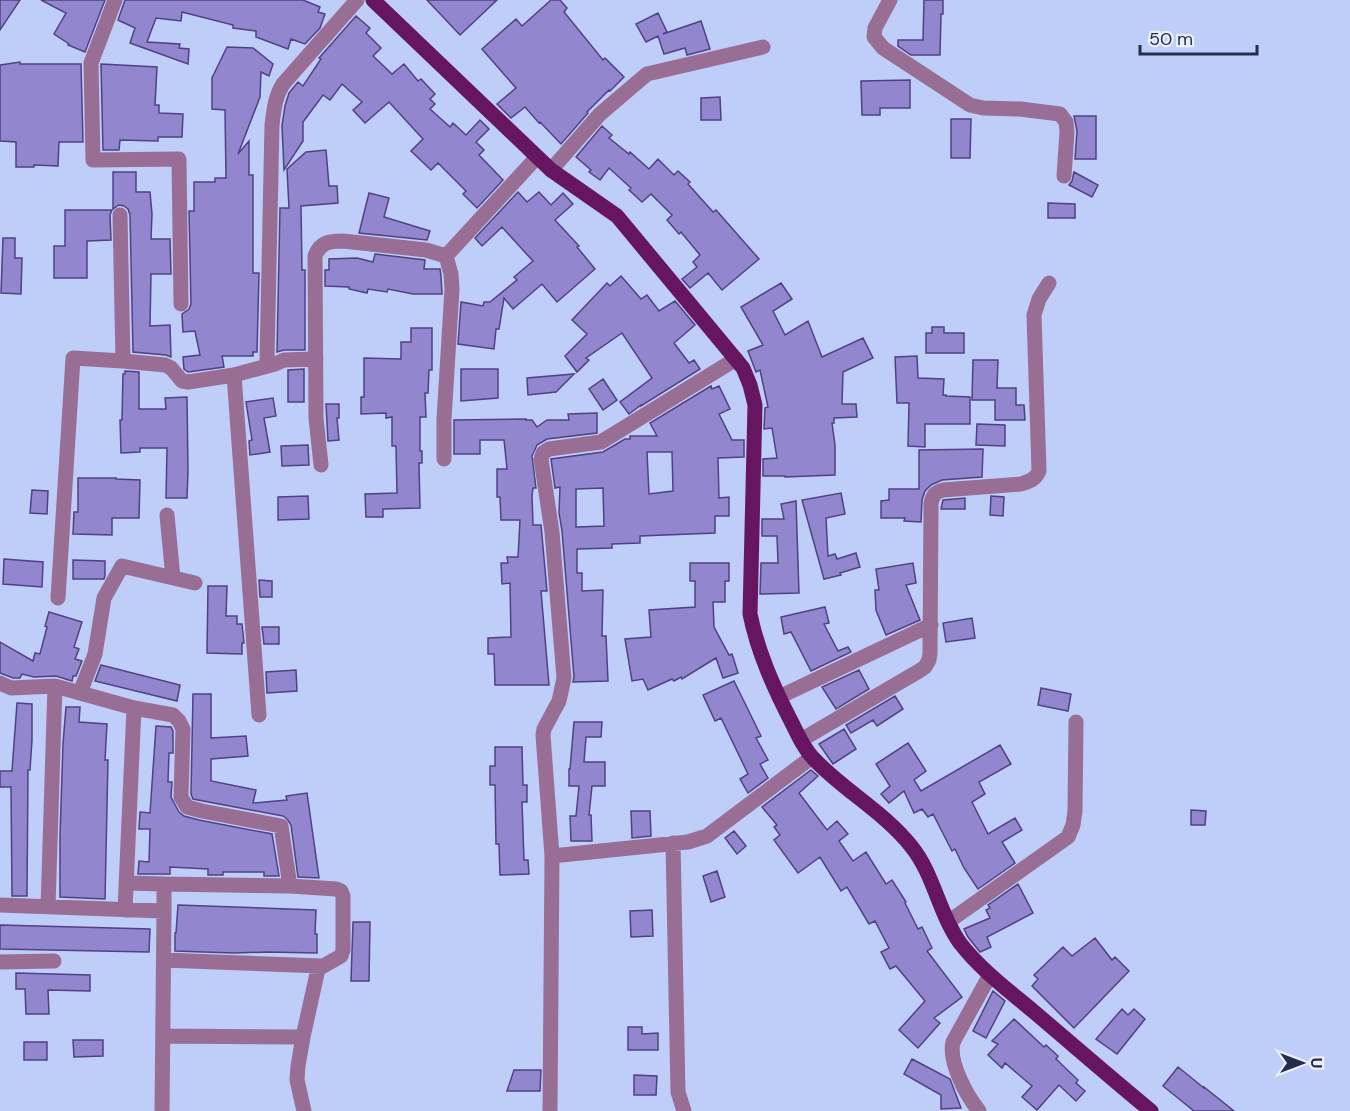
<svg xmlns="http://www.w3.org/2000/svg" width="1350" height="1111" viewBox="0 0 1350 1111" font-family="'DM Sans',sans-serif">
  <rect width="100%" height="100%" fill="#bfcdf9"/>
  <path fill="#9286ce" stroke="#4f4183" stroke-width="1.5" fill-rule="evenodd" d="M0 0H20L0 30Z
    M41 0H105L85 52 68 45 69 44 54 34 66 13Z
    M125 0H303L320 7 318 12 325 14 320 28 305 44 291 39 288 49 256 37V31L233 28V25L182 12 181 21 156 18 147 42 180 44 179 48 189 49 188 64 130 43 135 28 118 20Z
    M427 0H497L460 35Z
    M551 0H560L567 8 564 12 603 60 605 58 624 77 610 91 609 90 587 112 588 113 561 144 540 122 539 123 525 107 511 118 497 104 516 88 482 49 516 19 522 26Z
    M924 0H943V14H941L940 55H911L898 46V40H923Z
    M658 13 667 32 663 34 701 21 710 49 687 55 685 48 664 54 658 36 646 42 636 24Z
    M356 16 370 28 366 33 381 48 373 56 392 74 404 64 418 81 421 79 435 94 430 99 435 104 430 109 450 127 453 123 466 135 480 120 489 129 476 142 484 150 479 155 503 180 477 208 463 194 466 191 438 163 431 170 411 151 423 139 389 102 365 123 353 110 362 102 342 84 330 100 323 95 303 122V141L284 170 282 126 285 106 289 93 298 82 303 86 321 59 319 58Z
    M227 47 253 48 273 64 269 76 261 72 260 97 238 154 249 141V175H253V273H259L257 352H253V356H222L224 367 188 372 184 369 183 357 200 355 195 331 183 332 182 314 189 309 191 304 189 211H194V182H215V178H226L225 110 212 109V78Z
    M20 62V64H81L83 142H59L58 166 34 165V167H16V142L0 141V65Z
    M101 64 157 67 155 105H159V113L183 114 182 137H158V141L120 140 119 150H103Z
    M910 80V108H880V115H862L861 81Z
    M720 97 721 120H701V98Z
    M1074 116H1096V159H1075L1077 131Z
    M951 119H971L970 158H951Z
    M602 126 612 135 609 138 629 154 630 152 649 169 658 159 674 175 678 171 690 182 688 184 713 212 716 210 759 259 722 290 708 273 690 288 682 279 697 267 693 262 700 255 681 232 679 234 667 220 672 215 651 194 642 202 629 190 631 188 609 168 600 180 589 172 591 170 576 157Z
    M326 150 329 186H337L338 203 301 206 302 270H305V350H284L277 352 280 208H289L287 169 306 152Z
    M113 172H136V192H150L152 214 151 239H170L171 274H151L150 326 170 325 171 357 166 355 133 352 130 215 128 209 124 206 119 205 113 209Z
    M1074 172 1098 185 1092 197 1069 185 1072 181Z
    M518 192 527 202 539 192 551 205 563 193 573 204 555 220 579 246 577 247 595 269 557 302 542 284 513 309 504 298 499 329H496L494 349 458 344 461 302 483 306 484 302H490L517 280 514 277 533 261 502 227 482 246 475 238Z
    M369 193 389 198 384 217 430 231 427 240 359 233Z
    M1048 203 1075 204V218H1048Z
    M65 210H112L110 215 111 240 87 241V278H54V246H65Z
    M3 238H15V258H22L21 294 1 293Z
    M375 254 425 260 424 269H440L441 276 442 294H413L388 289 387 292 368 289 367 293 349 289V287L325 286V270H329V259L357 258 373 262Z
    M621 276 641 299 647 295 659 311 675 301 695 325 674 343 689 363 694 360 700 369 641 406V405L629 414 620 402 652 378 622 333 586 358 589 360 577 372 565 356 587 334 572 320 607 283 610 286Z
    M781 283 792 299 773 311 785 335 808 321 822 357 863 338 873 358 843 372 842 404H856L857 417 834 418V423H832L835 445V475L785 477V476H763V459L777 458 772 428 764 429 765 408 768 407 760 370 756 372 748 351 763 345 741 307Z
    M932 327H944V333H964V353H926V333H932Z
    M411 328H432V370H429L428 393H425L426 417H420V451H422V463H419L420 508 383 509V517H366L365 494 397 493 396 446H392V417L386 418V413L361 414V397H364V358L401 359V342H411Z
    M917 356 918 378 944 379 943 395H946V396L970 397V424H925V447L908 446 909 403H897L895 357Z
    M973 360H998L997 388H1016V405H1024L1025 420H995V400H972Z
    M304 369V402H288V370Z
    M461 369H498V398L461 401Z
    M125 371 139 372V409H166L165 398 187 397 188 471 187 498H166L167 448H140V452L121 453 120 420H122L123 374H125Z
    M574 374 556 392 528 395 527 378Z
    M603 379 617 400 603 410 589 389Z
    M711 386 712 389 719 386 730 409 719 414 732 440H744V457L718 458 719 498 729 497V516H715V533L640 536V543L612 544V548L577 549V573H582V591L603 590 602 636H606L608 681 573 682 574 677 562 531 559 513 560 487 555 488 551 459 603 452 625 439H630V436H657L650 423ZM647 452H672L673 491 649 494ZM603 488 604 526 576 527V489Z
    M273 398 276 416 264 418 270 452 250 455 249 441 252 440 246 402Z
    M326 404H339V418H337L339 440 328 441Z
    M597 413V433L547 439 537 445 532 456 536 488H533L532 496 533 525H541L547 591H541L549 685H495L494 654H488V638L511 637 510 583 502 584 501 563H508L507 557H518L520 520H501L500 497H497V469H507L504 440H480V454H454V420L526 419V420H532L537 427 547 420H569L568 414Z
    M977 424 1005 425V446L976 445Z
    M308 445 309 465 282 466 281 446Z
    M983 449 982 477 942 480 931 485 925 491 922 500 921 522 904 521 905 518H881V501L889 500V489H919V450Z
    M78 478H116V479L140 480 139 518H112V535L73 534 74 512H78Z
    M32 490 48 491 47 514 30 513Z
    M841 493 845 514 826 518 828 556 835 554 837 559 856 553 860 567 840 573 841 575 824 579 802 500Z
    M308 496 309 519 278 520V497Z
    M991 496 1004 497 1003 516 990 515Z
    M965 498V509H941L943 500Z
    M796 501 799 593 760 594 761 563H778L777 536H762V519H784L781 504Z
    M4 559 43 562 42 587 3 584Z
    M73 560 105 561V576L104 579H73Z
    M690 563H729V581H725V602H713L714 627 729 655 732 654 738 673 723 678 716 658 682 679 681 677 674 681 672 679 648 690 643 679 632 681 625 639 651 637 649 610 695 607V581H690Z
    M913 563 916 583 906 585 920 620 886 635 876 610 875 590H879L876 569Z
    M259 580 272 581V597H260Z
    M208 586H227L226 616H237V624H242L244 643H242V654L207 653Z
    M825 607 829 623 824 624 838 651 848 647 851 652 811 671 791 632 784 634 781 617Z
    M49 612 82 622 74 647 79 649 75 659 82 661 76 676H73L72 681 56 676 34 677 22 674 20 678H13L0 673V642L33 661 35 653 40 654 47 627 45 626Z
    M972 618 975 638 946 642 943 623Z
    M262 627H279V644H264Z
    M101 665 180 685 177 701 95 681Z
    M296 670 297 691 267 693 266 672Z
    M859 670 869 689 836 709 822 687Z
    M734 681 761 736 756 738 768 760 760 764 768 778 748 793 740 779 748 774 721 718 715 721 703 695Z
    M1041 688 1071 694 1068 711 1038 705Z
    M193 694H211V738L246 736 248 756 211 759V781L256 790 253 803 287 800 286 796 307 793 319 878 298 877 291 825 287 819 283 816 193 799 191 794Z
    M895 696 903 709 877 726 873 720 851 733 846 725Z
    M17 703 32 704V740L30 770H28L27 896H12L11 787H0V771H12Z
    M66 707H80L79 722 107 724 105 760H108L105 899 60 897V836L63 744Z
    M574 722H602L601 737H586L584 762H605V786H592L589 815H591L592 841H571L570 816H576L579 786H569V769H570Z
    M156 726 171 727 173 731V753H169L168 782H172L171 797 179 812 184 816 199 820 272 834 279 876H264V872H223V875H208V869L170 867V874H138L139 861 149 862 150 829H139L140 812 150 813Z
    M844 729 856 749 833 764 819 744Z
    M908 743 926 771 914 780 921 791 1000 745 1011 764 979 782 985 794 972 802 988 834 1015 818 1022 830 1002 842 1015 863 978 889 964 868 955 849 952 851 933 814 928 817 922 809 914 813 904 791 889 803 881 794 890 786 876 764Z
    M495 747H522L523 785H527V802H522L524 860H528L529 874 500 875 499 844H496L495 785H490V766H495Z
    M811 770 818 776 799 793 827 830 837 821 848 834 839 841 853 861 866 852 886 884 892 880 906 902 905 903 918 929 922 927 932 948 927 951 962 997 934 1018 940 1023 918 1048 899 1030 925 1001 896 966 890 969 881 952 889 948 875 921 869 924 847 887 841 891 820 857 798 873 774 840 780 835 774 827 777 825 762 807Z
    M1191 810 1206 811 1205 825H1191Z
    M631 811H650L651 836 632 838Z
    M734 831 746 846 737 854 725 838Z
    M717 871 725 897 711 902 703 876Z
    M1018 884 1033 913 987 937 991 947 980 952 968 937 964 929 990 918 986 910 990 908 988 905Z
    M178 905 316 910 315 934H317V953L268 952 234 953 175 951V933H176Z
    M652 910 653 936 631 937 630 911Z
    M353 922H370L369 981H351Z
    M0 925 150 929 149 952 0 949Z
    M1095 938 1112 960 1115 957 1129 971 1074 1028 1032 986 1038 979 1034 975 1063 947 1072 956Z
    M16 973 90 975V991L48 990 49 1014H26L25 989H16Z
    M993 991 1005 1001 986 1038 973 1031Z
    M1122 1009 1128 1015 1134 1009 1145 1019 1117 1054 1096 1039Z
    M1014 1019 1044 1047 1046 1045 1058 1056 1056 1059 1078 1080 1076 1083 1085 1091 1076 1101 1059 1085 1037 1110 1022 1097 1032 1086 1005 1063 1002 1068 988 1055 998 1044 992 1041Z
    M628 1027H642V1034L658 1033V1050H628Z
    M73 1040H103V1056L74 1057Z
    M24 1042H47V1060H24Z
    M912 1059 950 1079 961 1108 941 1109V1095L904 1074Z
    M1178 1067 1204 1088V1087L1234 1111H1194L1163 1086Z
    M514 1070H541L540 1091H507Z
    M634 1075 657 1076 656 1095H634Z"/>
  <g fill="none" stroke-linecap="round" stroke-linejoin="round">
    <path stroke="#996e94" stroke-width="15" d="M115 0 91 63 93 160 179 159 181 304
      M890 0 875 28 874 37 883 48 970 105 983 108 1020 109 1060 114 1066 122 1067 132 1064 176
      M551 170 600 114 647 74 763 47
      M120 215 123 361 165 365 171 368 182 381 188 382 234 375 275 364 284 360 316 359
      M446 256 537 157
      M267 360 272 125C274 109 275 97 283 84L357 0
      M234 375 259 715
      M444 459V419L452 289 451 274 446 256
      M321 465 316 418 315 256C320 242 330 241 343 241L426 250 446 256
      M167 515 173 578
      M58 598 73 358 123 361
      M0 683 11 688 55 686 134 708 173 715 179 721 183 729 181 797 187 807 202 811 281 826 290 886 164 884V911
      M80 693 95 654 104 598 122 566 195 583
      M779 697 931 625
      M801 740 919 671 925 667 929 660 930 653 931 503C933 495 935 492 943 490L1021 484C1030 481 1035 480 1039 471L1034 315 1039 299 1049 283
      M673 843 678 1092 684 1111
      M552 856 688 842 707 836 812 757
      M126 883 164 884
      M290 886 336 889 341 891 343 896V950L341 956 318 969 303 1037 298 1066 297 1080 304 1111
      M0 905 164 911 162 1111
      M48 907 55 686
      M125 910 134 708
      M948 922 1068 837 1073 825 1075 811 1076 722
      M164 960 322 966
      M0 962 54 961
      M164 1036 303 1037
      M550 1111 552 856 543 735 544 729 559 701 564 678 552 532 541 459 543 453 549 449 601 442 736 359
      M979 1111C967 1096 948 1062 953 1042L990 975"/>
    <path stroke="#661660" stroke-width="15" d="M373 0 551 170 617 216 743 368 750 385 755 405 750 614C758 653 774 688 792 723 798 735 804 749 813 758 843 790 884 812 911 846 934 874 939 914 960 943 980 969 1008 990 1033 1011 1072 1044 1111 1078 1151 1111"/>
  </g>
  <g transform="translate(1302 1063) rotate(90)" stroke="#eaeffe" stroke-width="4.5" paint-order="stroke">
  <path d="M0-4.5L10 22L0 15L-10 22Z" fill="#252d4a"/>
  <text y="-9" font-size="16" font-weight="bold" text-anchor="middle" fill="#252d4a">U</text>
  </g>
  <path d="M1140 45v9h117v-9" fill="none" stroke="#252d4a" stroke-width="3"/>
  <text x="1149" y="45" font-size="18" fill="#252d4a" stroke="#eaeffe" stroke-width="4.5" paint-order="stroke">50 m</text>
</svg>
